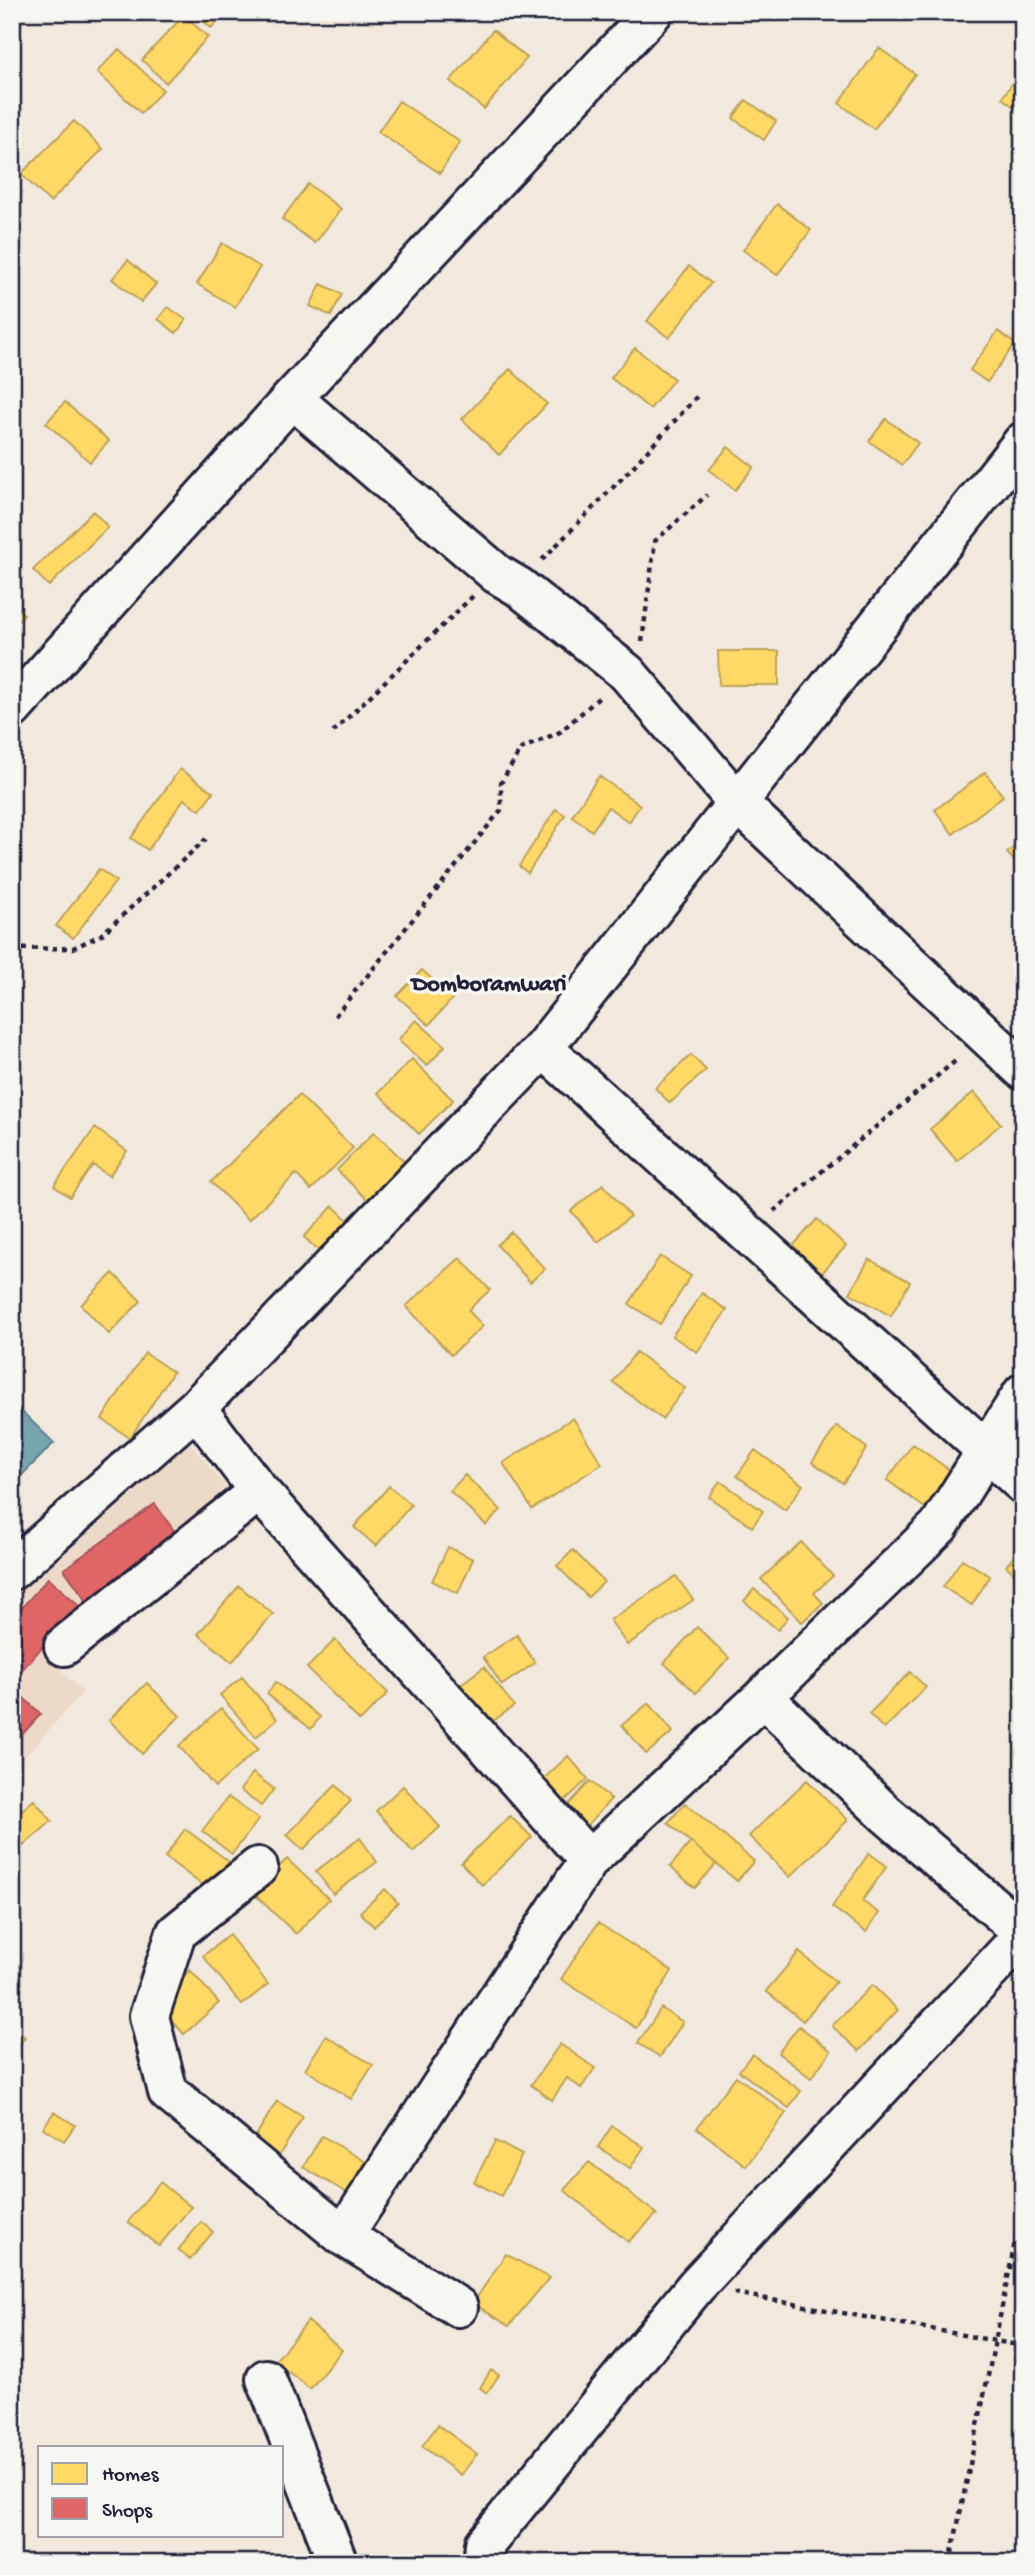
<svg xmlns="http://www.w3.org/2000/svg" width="1035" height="2575" viewBox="0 0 1035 2575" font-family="'Gochi Hand',sans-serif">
  <rect width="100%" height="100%" fill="#f1e9de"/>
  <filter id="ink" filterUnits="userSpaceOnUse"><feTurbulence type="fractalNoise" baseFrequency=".0143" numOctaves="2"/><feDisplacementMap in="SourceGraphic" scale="14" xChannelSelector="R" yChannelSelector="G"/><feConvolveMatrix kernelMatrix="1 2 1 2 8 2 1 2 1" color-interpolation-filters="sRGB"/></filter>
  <g filter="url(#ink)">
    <path fill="#ecd9c7" d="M177 1427 256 1525 61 1670 83 1692 12 1771V1556Z"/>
    <path fill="#ffd966" stroke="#bda259" stroke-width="2" d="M194 12H226L211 28Z
      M184 15 208 37 166 83 142 60Z
      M493 30 527 58 484 109 450 81Z
      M879 48 915 74 874 129 839 103Z
      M119 49 163 90 141 113 97 72Z
      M1020 72 1023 74V114L1002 98Z
      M746 100 776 121 764 140 733 118Z
      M399 101 460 142 440 173 378 132Z
      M74 121 103 149 50 202 21 174Z
      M308 184 341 209 315 243 282 219Z
      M777 204 811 230 777 275 743 250Z
      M222 243 260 267 235 307 197 284Z
      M128 260 156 284 141 302 112 279Z
      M689 266 711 283 669 338 647 321Z
      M321 284 342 294 331 316 310 306Z
      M168 307 186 320 176 333 158 319Z
      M998 331 1015 344 987 382 970 370Z
      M635 348 674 379 650 409 611 378Z
      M510 369 547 404 499 455 462 419Z
      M65 402 109 441 90 462 46 423Z
      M886 419 918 443 902 465 869 441Z
      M728 447 754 467 735 490 709 470Z
      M93 511 108 527 49 586 33 570Z
      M12 604 24 614 12 628Z
      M718 651H779V685H719Z
      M180 769 213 792 200 810 184 799 148 850 131 838Z
      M985 772 1003 796 953 834 935 810Z
      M599 776 640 805 629 822 608 807 592 831 572 816Z
      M556 809 565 815 528 873 519 866Z
      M1023 839V870L1007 853Z
      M99 869 116 881 73 938 56 926Z
      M422 970 453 998 429 1025 397 996Z
      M416 1020 445 1046 427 1066 398 1040Z
      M691 1055 706 1070 670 1103 655 1088Z
      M412 1059 453 1100 419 1134 378 1093Z
      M974 1092 1001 1124 957 1161 930 1129Z
      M299 1095 353 1148 311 1190 296 1174 249 1220 211 1182Z
      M95 1128 127 1151 109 1176 93 1165 70 1197 54 1186Z
      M374 1132 411 1168 374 1206 337 1170Z
      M603 1184 630 1216 598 1242 571 1211Z
      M333 1206 359 1231 330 1262 304 1237Z
      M817 1219 846 1246 822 1273 793 1246Z
      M511 1232 545 1269 530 1282 497 1245Z
      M660 1256 691 1276 660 1324 629 1304Z
      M460 1258 490 1290 468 1310 483 1326 451 1355 406 1306Z
      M869 1259 910 1282 891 1316 850 1293Z
      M113 1273 141 1301 109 1334 81 1305Z
      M702 1293 727 1310 697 1352 672 1336Z
      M636 1352 685 1388 662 1419 613 1382Z
      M145 1353 173 1372 130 1438 102 1419Z
      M573 1418 602 1464 532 1509 503 1463Z
      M837 1426 867 1448 843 1483 812 1462Z
      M913 1444 951 1471 925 1508 887 1480Z
      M755 1450 803 1485 785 1510 737 1476Z
      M465 1475 501 1510 486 1525 450 1491Z
      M720 1481 763 1511 752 1527 709 1497Z
      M389 1486 411 1505 376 1546 354 1527Z
      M801 1542 833 1576 814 1593 823 1603 802 1622 761 1579Z
      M448 1547 473 1559 458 1593 432 1581Z
      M573 1550 604 1582 588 1597 557 1566Z
      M1018 1551 1023 1556V1581L1006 1566Z
      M962 1559 990 1576 972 1605 943 1587Z
      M676 1576 693 1600 627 1645 610 1620Z
      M239 1586 273 1614 232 1662 198 1634Z
      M754 1589 788 1617 778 1630 744 1601Z
      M697 1627 729 1658 696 1693 664 1663Z
      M517 1635 535 1663 502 1685 483 1657Z
      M335 1640 388 1693 360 1721 307 1668Z
      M484 1667 514 1706 486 1726 457 1687Z
      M910 1672 926 1687 884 1729 869 1714Z
      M242 1677 277 1719 256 1737 220 1695Z
      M276 1682 320 1717 311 1729 267 1694Z
      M147 1683 180 1716 142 1754 109 1720Z
      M649 1703 673 1732 646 1754 622 1725Z
      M221 1708 258 1749 215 1787 179 1746Z
      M568 1756 588 1779 559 1806 538 1784Z
      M253 1773 274 1789 261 1806 240 1790Z
      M807 1780 848 1820 790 1877 749 1836Z
      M590 1781 611 1799 584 1829 563 1811Z
      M336 1785 351 1801 303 1850 287 1835Z
      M403 1786 440 1827 413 1852 376 1811Z
      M228 1797 259 1819 232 1854 202 1831Z
      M34 1800 52 1821 23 1846 12 1833V1818Z
      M685 1803 754 1861 737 1881 668 1823Z
      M510 1816 532 1837 482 1885 461 1863Z
      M185 1829 235 1866 213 1893 165 1857Z
      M360 1838 377 1862 333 1894 316 1871Z
      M691 1842 716 1864 695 1888 670 1867Z
      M869 1853 887 1866 862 1901 879 1913 866 1932 832 1907Z
      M287 1859 329 1899 296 1934 253 1893Z
      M385 1889 398 1903 374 1927 360 1912Z
      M598 1923 672 1971 636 2028 561 1979Z
      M229 1935 268 1984 242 2005 203 1956Z
      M799 1952 836 1982 803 2021 766 1991Z
      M190 1970 219 2003 184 2034 155 2002Z
      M872 1985 898 2010 859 2051 832 2026Z
      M661 2008 683 2022 660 2057 638 2043Z
      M799 2026 831 2051 811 2078 778 2053Z
      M12 2028 25 2037 12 2056Z
      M326 2036 373 2065 351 2099 305 2069Z
      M560 2044 595 2068 581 2088 567 2078 552 2100 531 2085Z
      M752 2054 801 2091 789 2108 739 2071Z
      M736 2076 786 2113 746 2166 697 2128Z
      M277 2101 303 2117 276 2160 251 2144Z
      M54 2112 75 2125 64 2141 43 2128Z
      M612 2126 644 2147 630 2168 598 2147Z
      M322 2136 371 2165 352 2196 303 2167Z
      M495 2141 522 2155 501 2196 474 2182Z
      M589 2162 657 2214 628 2242 564 2190Z
      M160 2182 191 2207 159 2246 128 2222Z
      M201 2222 213 2232 190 2260 178 2250Z
      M506 2254 549 2278 509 2326 473 2303Z
      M308 2321 342 2350 310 2389 275 2361Z
      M491 2370 499 2375 487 2393 480 2388Z
      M438 2425 477 2454 461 2475 422 2446Z"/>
    <path fill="#e06666" stroke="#a75259" stroke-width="2" d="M155 1504 180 1539 89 1604 64 1569Z
      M48 1578 79 1605 20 1672 12 1665V1619Z
      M12 1687 41 1714 15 1742 12 1739Z"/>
    <path fill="#76a5af" stroke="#5d7e8c" stroke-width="2" d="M12 1402 54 1443 12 1485Z"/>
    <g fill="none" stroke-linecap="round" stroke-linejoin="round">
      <g stroke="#22223b" stroke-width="44">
        <path id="minor" d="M292 398 497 574 519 587 627 673 737 802 1023 1070
          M12 709 292 398 653 12
          M543 1048 1023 1484
          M196 1408 259 1491 589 1860
          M12 1570 196 1408 543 1048 1023 442
          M64 1646 259 1491
          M763 1697 886 1814 1023 1932
          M258 1867 176 1933 149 2016 168 2092 343 2236 589 1860 763 1697 939 1526 1023 1393
          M343 2236 458 2307
          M266 2379 338 2563
          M483 2563 485 2544 696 2286 1023 1935"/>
      </g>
      <path stroke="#22223b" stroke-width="4.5" stroke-dasharray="5 5" stroke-linecap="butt" d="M542 560 631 469 700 393
        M642 642 655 541 707 495
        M333 732 473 596
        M12 949 73 948 101 935 206 839
        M335 1016 501 810V783L521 749 560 732 602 695
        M774 1211 959 1058
        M734 2293 1023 2346
        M950 2563 1023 2203"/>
      <use href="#minor" stroke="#f6f6f2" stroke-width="38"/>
    </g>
  </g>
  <g text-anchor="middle" stroke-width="7" stroke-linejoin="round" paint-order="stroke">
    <g font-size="24" font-weight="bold" fill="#22223b" stroke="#f6f6f2">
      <text x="489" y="990">Domboramwari</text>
    </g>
  </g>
  <rect width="1035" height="2575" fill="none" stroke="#f6f6f2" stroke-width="42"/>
  <rect x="21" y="21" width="993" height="2533" fill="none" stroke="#22223b" stroke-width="2.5" filter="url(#ink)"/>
  <rect x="38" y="2446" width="245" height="91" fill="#f6f6f2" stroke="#a1a1a9" stroke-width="2"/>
  <rect x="52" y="2463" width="35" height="21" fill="#ffd966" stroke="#a1a1a9" stroke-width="2"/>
  <text x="102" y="2480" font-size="21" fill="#22223b">Homes</text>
  <rect x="52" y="2498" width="35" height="21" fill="#e06666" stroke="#a1a1a9" stroke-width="2"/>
  <text x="102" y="2516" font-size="21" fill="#22223b">Shops</text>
</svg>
